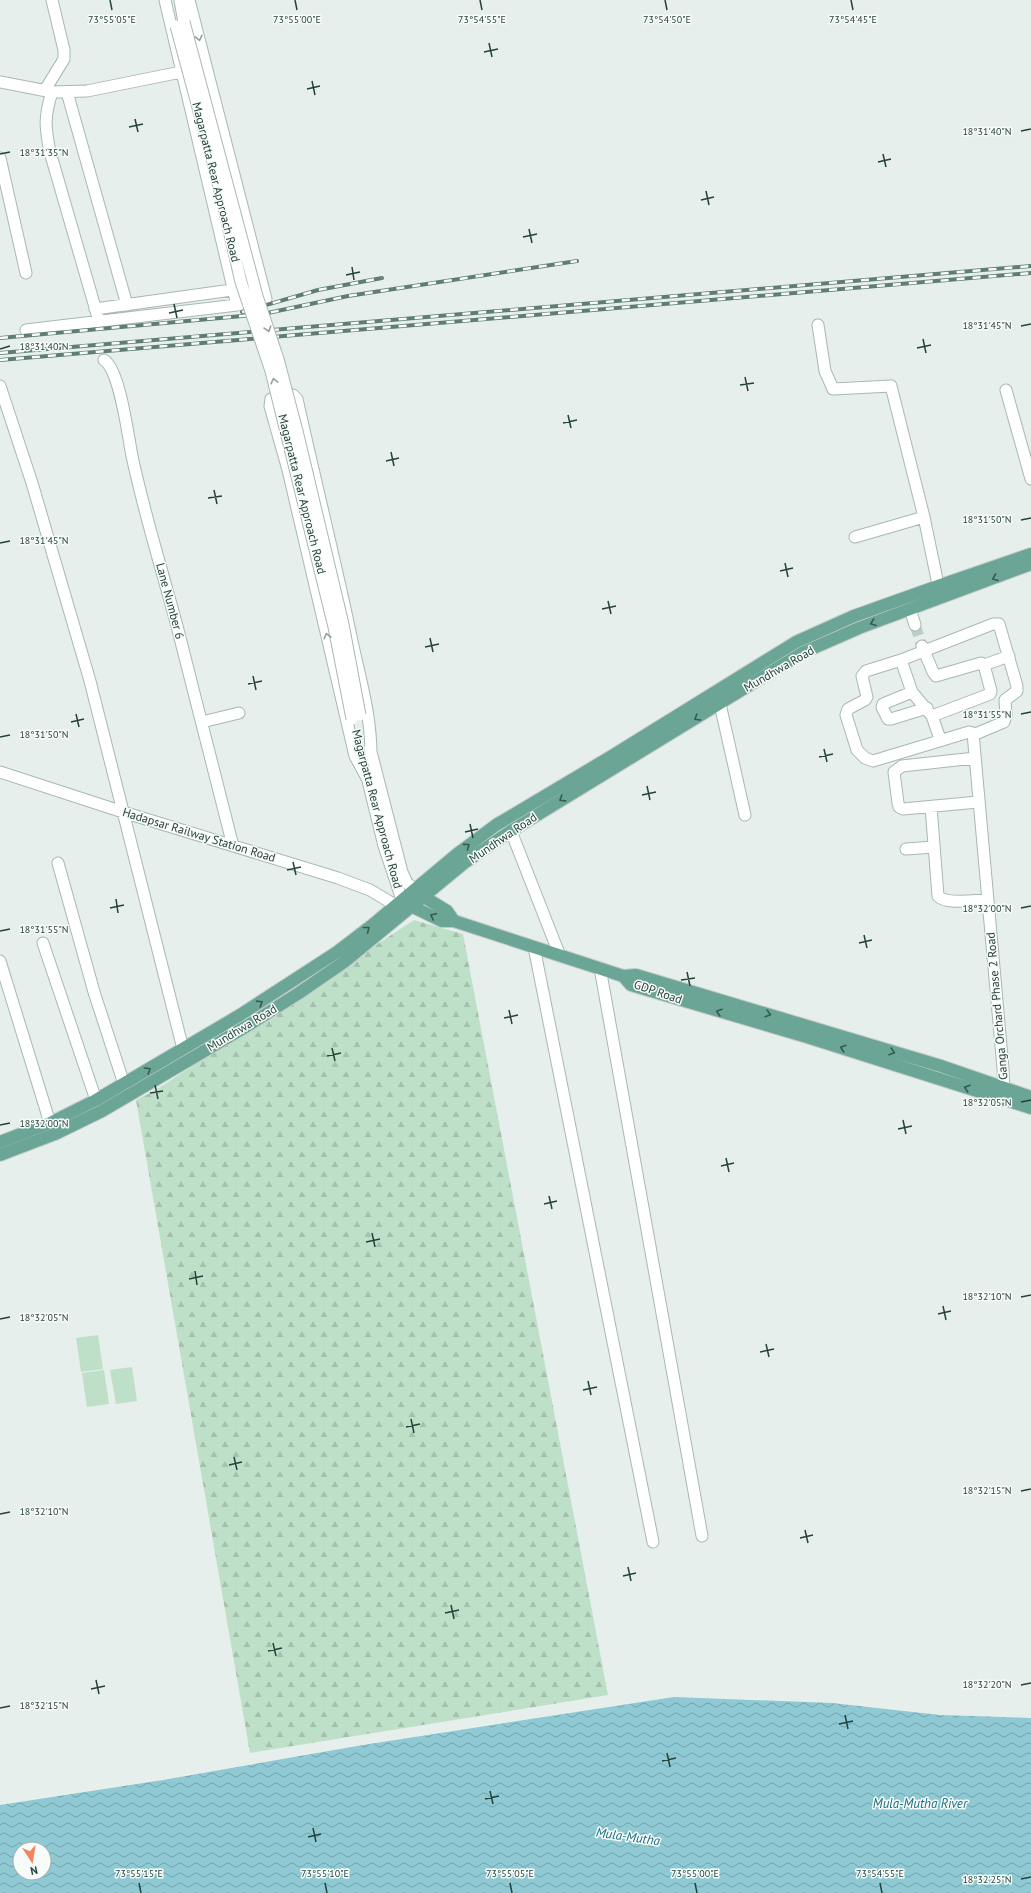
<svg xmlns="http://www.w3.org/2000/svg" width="1031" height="1893" viewBox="0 0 1031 1893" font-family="'PT Sans',sans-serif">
  <defs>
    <pattern id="forest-firs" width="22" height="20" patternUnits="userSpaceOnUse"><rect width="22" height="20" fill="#bfe0c8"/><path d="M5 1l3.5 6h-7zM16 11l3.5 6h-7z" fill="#a4c1ad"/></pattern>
    <pattern id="water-waves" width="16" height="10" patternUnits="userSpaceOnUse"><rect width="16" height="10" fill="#8ec9d4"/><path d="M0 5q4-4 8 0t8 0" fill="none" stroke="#74a5ad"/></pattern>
  </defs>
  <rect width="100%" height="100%" fill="#e6efeb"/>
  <path fill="#bfe0c8" d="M98 1335 103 1369 81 1372 76 1338Z
    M132 1367 137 1401 116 1404 110 1370Z
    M104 1370 109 1404 87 1407 82 1373Z"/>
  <path fill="url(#forest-firs)" d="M414 920 463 934 608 1695 250 1753 136 1100 156 1090Z"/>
  <path fill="url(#water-waves)" fill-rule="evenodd" d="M674 1697 832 1703 940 1715 1031 1718V1893H0V1805L163 1780 363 1745ZM20 1849H44V1873H20Z"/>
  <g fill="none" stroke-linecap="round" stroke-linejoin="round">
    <path stroke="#bfccc8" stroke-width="11" stroke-dasharray="11 5.5" stroke-linecap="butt" d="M915 625 922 646"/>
    <g stroke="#a8b8b2" stroke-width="13">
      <path id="minor" d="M165 0 237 305
        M180 0 184 22
        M0 82 52 92 87 91 181 72
        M45 90 64 59V50L52 0
        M52 92C44 117 45 127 50 152L99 321
        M67 92 127 305
        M0 158 26 273
        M95 309 232 290
        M818 325 825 371 833 389 891 386 924 517 940 594
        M26 330 237 305 266 299 189 0
        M104 360C120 370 128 436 132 456 144 513 162 570 177 626 196 699 214 773 233 846
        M0 386 32 483 90 681 183 1049
        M1006 390 1031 479
        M855 537 924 517
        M910 609 915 625
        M922 646 933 672 936 676 981 663 984 665 991 691 990 694 932 716
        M901 660 912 692 932 716 940 739
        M984 665 1009 656
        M912 692 883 704 882 707 888 719H891L927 708
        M720 704 745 815
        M202 722 239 713
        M973 735 1004 722 1006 715 1005 700 1017 691V686L999 624H993L901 660 866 671 862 676 867 697 865 700 848 709 846 715 857 750 865 758 873 761 969 732 973 733 1003 1068 1004 1095
        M370 748 402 872 407 883 421 895
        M975 758 902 766 894 772 898 803 899 807 903 809 978 802
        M0 772 123 812 338 878 370 890 395 905
        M366 773 384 846 402 900 409 904
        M368 780 355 756 288 470 270 406 271 399 274 398 293 395 297 399C315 480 335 560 352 641 360 679 371 715 371 754
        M931 807 938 896C946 905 975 900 987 900
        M511 831 560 956
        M906 849 934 847
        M58 863 94 992 124 1084
        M43 943 96 1100
        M534 947 653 1542
        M0 961 50 1123
        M600 968 702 1536"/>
    </g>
    <g stroke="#c2cac8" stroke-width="14">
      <path id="major" d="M424 897 447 911 454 921
        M413 907 442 921H454L623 976 636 975 941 1066 1031 1097
        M623 976 631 985 807 1037 1031 1108
        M0 1142 50 1123 96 1100 240 1015 337 952 371 926 457 854 496 825 612 756 796 642 854 616 938 586 1031 554
        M0 1155 55 1134 102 1111 247 1026 299 993 344 962 464 863 511 831 802 653 859 628 1031 564"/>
    </g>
    <use href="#minor" stroke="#fff" stroke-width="11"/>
    <use href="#major" stroke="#6aa596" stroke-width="12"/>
    <g stroke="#5f7d75" stroke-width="4">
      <path id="rail" d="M242 312 318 290 382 278
        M0 338 263 314 348 296 577 261
        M0 353 1031 266
        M0 360 1031 273"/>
    </g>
    <use href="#rail" stroke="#f7fbf9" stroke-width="2.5" stroke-dasharray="8" stroke-linecap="butt"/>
    <g stroke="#a8b8b2" stroke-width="13" stroke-linecap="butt">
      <path id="minor-bridge" d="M184 22 257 296 278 359 298 435 343 624 360 715
        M176 26 216 174 241 282 271 371 334 627 352 719"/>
    </g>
    <use href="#minor-bridge" stroke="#fff" stroke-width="11"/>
  </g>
  <defs><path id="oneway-chevron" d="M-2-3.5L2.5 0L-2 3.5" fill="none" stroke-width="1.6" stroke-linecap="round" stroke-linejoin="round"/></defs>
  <g stroke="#92a09c">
    <use href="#oneway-chevron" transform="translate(199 38) rotate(76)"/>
    <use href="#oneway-chevron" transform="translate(268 329) rotate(72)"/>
    <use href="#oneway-chevron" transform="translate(274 381) rotate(-104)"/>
    <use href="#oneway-chevron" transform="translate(327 636) rotate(-103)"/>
  </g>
  <g stroke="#365b51">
    <use href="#oneway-chevron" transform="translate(995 578) rotate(159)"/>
    <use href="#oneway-chevron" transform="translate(873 623) rotate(160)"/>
    <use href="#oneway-chevron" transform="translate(697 718) rotate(149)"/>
    <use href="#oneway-chevron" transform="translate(562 799) rotate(148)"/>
    <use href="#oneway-chevron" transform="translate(467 846) rotate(-36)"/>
    <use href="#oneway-chevron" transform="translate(433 916) rotate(-155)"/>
    <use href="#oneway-chevron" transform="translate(367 929) rotate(-38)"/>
    <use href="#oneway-chevron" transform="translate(260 1003) rotate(-32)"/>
    <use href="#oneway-chevron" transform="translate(719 1012) rotate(-163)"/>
    <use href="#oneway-chevron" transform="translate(768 1014) rotate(17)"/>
    <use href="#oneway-chevron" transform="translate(843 1048) rotate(-162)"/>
    <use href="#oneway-chevron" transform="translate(892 1052) rotate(17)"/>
    <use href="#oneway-chevron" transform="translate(148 1070) rotate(-31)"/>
    <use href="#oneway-chevron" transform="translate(967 1088) rotate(-162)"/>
  </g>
  <path fill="none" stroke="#24423a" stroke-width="1.5" d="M110 0 112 10M295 0 297 10M480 0 482 10M665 0 667 10M851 0 853 10M489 43 492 57M484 52 498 49M312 81 315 95M307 89 320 86M135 119 138 132M129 127 143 124M1021 131 1031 129M0 154 10 152M883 154 886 167M878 162 891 159M706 191 709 205M701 200 714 197M529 229 532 243M523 237 537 234M352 267 354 280M346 275 360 272M174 304 177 318M169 313 183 310M1021 326 1031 324M923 339 926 353M917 348 931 345M0 349 10 346M745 377 748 391M740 385 754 383M568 415 571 428M563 423 577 420M391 452 394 466M386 461 399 458M214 490 217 504M208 498 222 496M1021 520 1031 518M0 543 10 541M785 563 788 577M780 571 793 568M608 601 611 614M602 609 616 606M430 638 433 652M425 647 439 644M253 676 256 690M248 684 262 681M76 714 79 727M1021 714 1031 712M71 722 84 719M0 737 10 735M824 749 827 762M819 757 833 754M647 786 650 800M642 795 656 792M470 824 473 838M465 832 478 829M293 862 296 875M287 870 301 867M116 899 118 913M110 908 124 905M1021 908 1031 906M0 931 10 929M864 935 867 948M859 943 872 940M687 972 690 986M681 980 695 978M509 1010 512 1024M504 1018 518 1015M332 1048 335 1061M327 1056 341 1053M155 1085 158 1099M150 1093 163 1091M1021 1102 1031 1100M903 1120 906 1134M0 1125 10 1123M898 1129 912 1126M726 1158 729 1172M721 1166 734 1163M549 1196 552 1209M544 1204 557 1201M372 1233 375 1247M366 1242 380 1239M195 1271 197 1285M189 1279 203 1276M1021 1297 1031 1295M943 1306 946 1320M938 1314 951 1311M0 1319 10 1317M766 1344 769 1357M760 1352 774 1349M588 1381 591 1395M583 1390 597 1387M411 1419 414 1433M406 1427 420 1424M234 1457 237 1470M229 1465 242 1462M1021 1491 1031 1489M0 1514 10 1512M805 1530 808 1543M800 1538 813 1535M628 1567 631 1581M623 1576 636 1573M451 1605 454 1619M445 1613 459 1610M273 1643 276 1656M268 1651 282 1648M96 1680 99 1694M1021 1685 1031 1683M91 1689 105 1686M0 1708 10 1706M845 1715 848 1729M839 1724 853 1721M667 1753 670 1767M662 1761 676 1758M490 1791 493 1804M485 1799 499 1796M313 1828 316 1842M308 1837 321 1834M1021 1879 1031 1877M139 1883 141 1893M325 1883 327 1893M510 1883 512 1893M695 1883 697 1893M880 1883 882 1893"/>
  <g text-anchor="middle" stroke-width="3" stroke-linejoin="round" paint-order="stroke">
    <g font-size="12" fill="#24423a" stroke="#f7fbf9">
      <text transform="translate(216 182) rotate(76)" y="4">Magarpatta Rear Approach Road</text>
      <text transform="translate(302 494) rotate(76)" y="4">Magarpatta Rear Approach Road</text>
      <text transform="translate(170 601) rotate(75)" y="4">Lane Number 6</text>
      <text transform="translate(779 669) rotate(-30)" y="4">Mundhwa Road</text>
      <text transform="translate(377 809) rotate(75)" y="4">Magarpatta Rear Approach Road</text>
      <text transform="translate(199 835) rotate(17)" y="4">Hadapsar Railway Station Road</text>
      <text transform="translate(503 838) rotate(-34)" y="4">Mundhwa Road</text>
      <text transform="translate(658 992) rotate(19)" y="4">GDP Road</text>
      <text transform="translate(997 1006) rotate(-95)" y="4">Ganga Orchard Phase 2 Road</text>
      <text transform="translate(242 1028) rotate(-31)" y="4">Mundhwa Road</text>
    </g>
    <g font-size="13" font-style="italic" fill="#1c6f80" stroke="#f7fbf9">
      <text x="920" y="1808">Mula-Mutha River</text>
      <text transform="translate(628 1836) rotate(8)" y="5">Mula-Mutha</text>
    </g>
  </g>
  <g font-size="10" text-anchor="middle" fill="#24423a" stroke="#f7fbf9" stroke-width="3" stroke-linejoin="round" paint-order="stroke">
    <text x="112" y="23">73°55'05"E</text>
    <text x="297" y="23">73°55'00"E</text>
    <text x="482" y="23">73°54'55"E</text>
    <text x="667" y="23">73°54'50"E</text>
    <text x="853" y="23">73°54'45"E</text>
    <text x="987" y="135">18°31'40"N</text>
    <text x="44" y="156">18°31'35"N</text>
    <text x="987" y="329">18°31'45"N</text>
    <text x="44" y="350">18°31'40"N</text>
    <text x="987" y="523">18°31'50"N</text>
    <text x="44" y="544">18°31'45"N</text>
    <text x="987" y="718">18°31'55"N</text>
    <text x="44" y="738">18°31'50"N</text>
    <text x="987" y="912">18°32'00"N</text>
    <text x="44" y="933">18°31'55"N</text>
    <text x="987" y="1106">18°32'05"N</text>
    <text x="44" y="1127">18°32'00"N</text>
    <text x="987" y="1300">18°32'10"N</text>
    <text x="44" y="1321">18°32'05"N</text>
    <text x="987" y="1494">18°32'15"N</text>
    <text x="44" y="1515">18°32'10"N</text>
    <text x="987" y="1688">18°32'20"N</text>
    <text x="44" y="1709">18°32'15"N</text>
    <text x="139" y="1877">73°55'15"E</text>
    <text x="325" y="1877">73°55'10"E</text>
    <text x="510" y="1877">73°55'05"E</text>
    <text x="695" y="1877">73°55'00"E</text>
    <text x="880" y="1877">73°54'55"E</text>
    <text x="987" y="1883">18°32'25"N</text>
  </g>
  <g transform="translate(32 1861) rotate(168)"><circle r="19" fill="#f7fbf9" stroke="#a3b1ad"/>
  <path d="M0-3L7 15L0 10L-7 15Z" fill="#f4845f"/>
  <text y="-6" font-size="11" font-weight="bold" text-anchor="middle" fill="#24423a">N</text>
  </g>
</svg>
